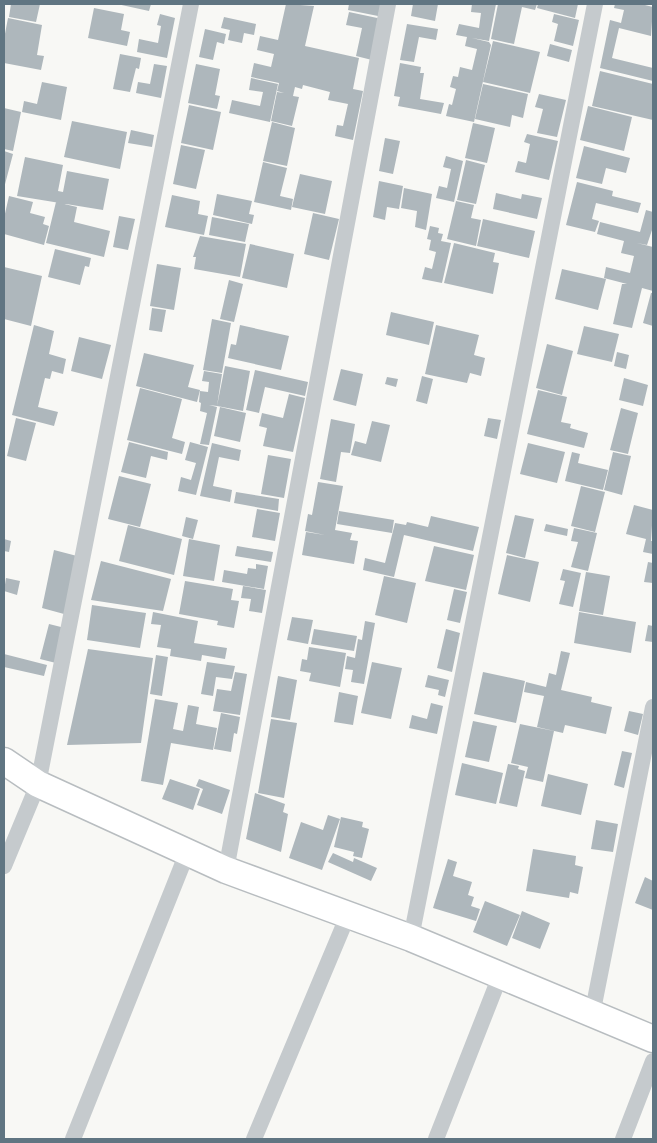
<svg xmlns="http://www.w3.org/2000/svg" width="657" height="1143" viewBox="0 0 657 1143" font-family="Barlow,sans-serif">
  <rect width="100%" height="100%" fill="#f8f8f5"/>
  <path fill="#aeb7bc" d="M11 4H40L36 22 9 17Z
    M117 4H151L149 11Z
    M286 4 314 6 305 46 359 58 353 89 363 91 353 140 335 136 337 125 343 126 348 104 328 100 330 92 303 85 302 89 295 87 293 96 299 97 292 126 271 121 277 92 284 93 277 91 279 83 251 77 254 63 271 67 274 54 257 50 260 36 278 40Z
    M349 4H381L378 16 348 10Z
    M413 4H438L435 21 411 16Z
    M472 4H496L489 41 472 38 489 42 491 45 474 122 446 116 449 104 452 105 456 89 450 87 453 76 458 77 460 67 472 70 477 49 465 46 467 37 456 35 459 24 479 28 481 13 471 12Z
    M498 4H537L535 10 522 7 514 44 491 39Z
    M538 4H578L575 18 537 8Z
    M615 4H641L653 7 651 36 619 28 612 58 653 68V81L600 68 610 20 621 23 624 10 614 8Z
    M94 8 124 14 121 30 130 32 127 46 88 38Z
    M349 12 382 19 372 60 356 56 362 28 346 25Z
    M160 14 175 18 167 58 137 52 139 39 158 43 161 26 157 25Z
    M554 14 579 20 573 46 554 41 558 24 552 22Z
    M224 17 256 24 254 35 244 33 242 43 228 40 230 30 221 28Z
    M8 18 42 25 37 55 44 56 41 70 4 63V39Z
    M407 24 438 29 436 40 419 37 414 62 400 60Z
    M205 29 226 34 224 44 217 42 213 60 199 57Z
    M493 41 540 52 530 93 483 82Z
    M550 44 572 50 569 62 547 56Z
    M120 54 141 58 139 69 136 68 130 92 113 89Z
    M400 63 421 67 420 73H424L420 99 444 103 441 114 398 106 400 97 394 96Z
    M154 64 167 66 161 98 136 93 138 82 150 84Z
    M196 64 220 69 215 95 220 96 217 109 188 103Z
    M600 71 653 84V120L592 106Z
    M251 78 278 84 270 122 229 113 232 100 260 106 263 92 249 90Z
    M42 82 67 87 61 120 22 112 24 101 37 104Z
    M483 84 528 94 523 118 512 115 510 127 475 119Z
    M539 94 566 100 557 137 537 133 543 109 535 107Z
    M189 105 221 112 213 150 181 143Z
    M588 106 632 117 624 151 580 140Z
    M4 108 21 112 13 151 4 149Z
    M72 121 127 132 120 169 64 157Z
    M272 122 295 128 287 166 263 161Z
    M473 123 495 128 487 163 465 158Z
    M131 130 154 135 152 147 128 143Z
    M527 134 558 141 549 180 515 172 518 161 526 163 530 144 524 142Z
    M385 138 400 141 393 174 379 171Z
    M181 145 205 150 196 189 173 184Z
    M584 146 630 158 626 173 606 168 602 184 576 178Z
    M4 151 13 154 4 188Z
    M446 156 463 161 454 202 436 198 439 186 447 188 451 169 443 167Z
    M25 157 63 165 58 191 63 192 67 171 109 179 103 210 17 196Z
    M466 160 485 165 476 204 457 200Z
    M263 162 287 168 280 196 293 199 291 210 254 202Z
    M300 174 332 181 325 214 292 207Z
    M379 181 403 186 399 209 387 207 385 220 373 217Z
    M577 182 613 191 612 196 641 203 638 213 596 203 592 219 599 221 595 232 566 225Z
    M404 188 432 194 426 230 415 227 417 211 401 208Z
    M496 193 521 199 522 194 542 198 537 219 493 209Z
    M217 194 252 201 249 214 254 215 252 224 213 215Z
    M172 195 200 201 198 214 208 216 204 235 165 227Z
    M9 196 33 202 30 213 45 217 43 224 49 226 44 245 4 234V218Z
    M456 201 474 205 471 218 481 220 476 246 447 239Z
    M56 202 77 207 74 222 110 231 104 257 46 243Z
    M646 210 653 212V227L647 245 637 243 653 247V291L642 288 632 328 613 324 622 284H627L604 278 606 267 630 273 634 256 621 253 624 241 597 234 600 222 640 232Z
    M313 213 339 219 329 260 304 254Z
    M119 216 135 219 128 250 113 247Z
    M212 217 249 224 245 242 209 235Z
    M483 219 535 231 529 258 477 246Z
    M430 226 439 228 438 233 443 234 441 241 451 243 442 283 422 279 425 267 432 269 436 252 429 250 431 240 427 239Z
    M200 236 246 244 240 277 194 269 196 257H193Z
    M454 243 495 253 493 262 499 263 493 294 444 283Z
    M250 244 294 254 287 288 242 278Z
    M55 249 91 258 89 267 85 266 80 285 48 277Z
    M157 264 181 268 174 310 150 306Z
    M4 267 42 276 31 326 4 319Z
    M562 269 606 279 598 310 555 299Z
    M229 280 243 284 234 322 220 319Z
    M651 293H653V326L643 323Z
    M152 308 166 310 162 332 149 330Z
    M391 312 434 322 429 345 386 335Z
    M212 319 231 323 222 373 203 370Z
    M34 325 54 331 49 354 66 359 63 374 52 371 50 379 45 378 38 407 58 412 54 426 12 415Z
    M240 325 289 336 281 370 228 358 231 344 236 345Z
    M436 325 479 335 474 355 485 358 481 376 470 373 467 383 425 374Z
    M584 326 619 334 612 362 577 354Z
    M79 337 111 345 102 379 71 371Z
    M547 344 573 351 562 395 536 388Z
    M617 352 629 355 626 369 614 366Z
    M144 353 194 365 188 387 200 390 197 402 136 386Z
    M225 366 250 371 243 411 217 406Z
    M341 369 363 374 356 406 333 400Z
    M255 370 308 382 305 396 265 387 259 413 246 410Z
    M204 371 222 374 217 406 209 405 217 407 209 445 200 444 207 413 200 411 201 403 199 402 200 391 208 392 209 382 202 381Z
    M422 376 433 379 427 404 416 401Z
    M387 377 398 379 396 387 385 384Z
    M624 378 648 385 643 406 619 400Z
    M140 388 182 399 172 438 185 442 182 454 127 440Z
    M538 390 567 397 561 422 571 424 570 428 588 433 584 448 527 434Z
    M289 394 305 398 293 452 263 446 267 428 259 426 262 413 283 418Z
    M220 407 246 413 240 442 214 436Z
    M621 408 638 413 628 454 610 450Z
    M16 418 36 423 26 461 7 456Z
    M488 418 501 420 497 439 484 436Z
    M331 419 355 424 350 453 341 452 336 482 320 479Z
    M372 421 390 425 381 462 351 455 355 441 366 444Z
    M129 442 168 452 167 460 151 456 146 478 121 472Z
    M190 442 208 447 196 495 178 491 181 477 191 480 196 463 185 460Z
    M212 443 241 450 239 461 219 457 213 486 232 490 230 502 200 496Z
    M528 443 565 452 557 483 520 474Z
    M572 452 580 454 578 463 608 470 603 490 565 481Z
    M613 452 631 456 622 495 604 490Z
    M268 455 291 459 284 498 261 494Z
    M119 476 151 484 140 527 108 519Z
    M318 482 343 486 335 530 352 533 350 540 358 541 354 564 302 555 306 532 325 535 305 531 308 514 312 515Z
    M581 486 605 492 595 532 571 526Z
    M236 492 279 499 278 511 234 503Z
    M634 505 653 510 651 541H653V554L643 552 646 539 626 534Z
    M257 509 280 513 275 541 252 537Z
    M339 511 394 520 392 533 337 524Z
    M515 515 534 519 525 558 506 553Z
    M431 516 479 527 473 551 404 535 394 577 363 570 365 558 385 563 395 523 406 525 407 522 428 527Z
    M186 517 198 520 193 539 182 536Z
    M546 524 568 529 567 536 544 531Z
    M128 525 182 539 174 575 119 561Z
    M574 528 597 533 588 571 571 567 578 542 571 541Z
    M4 539 11 541 9 552 4 551Z
    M189 539 220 545 214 581 183 576Z
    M237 546 273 552 271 562 235 556Z
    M434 546 474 555 466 590 425 581Z
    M54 550 77 556 64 614 42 608Z
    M507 555 539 562 530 602 498 594Z
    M101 561 171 579 163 611 91 600Z
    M648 562 653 563V583L644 582Z
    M256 564 268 566 264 589 222 582 224 570 247 574 248 568 256 569Z
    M563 569 581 573 573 607 559 604 565 581 560 580Z
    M586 572 610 576 603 615 579 611Z
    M384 576 416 583 407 623 375 615Z
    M6 578 20 581 17 595 4 591Z
    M185 581 233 589 231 600 239 601 234 628 217 625 218 621 179 614Z
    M243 586 266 590 262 613 249 611 251 599 241 598Z
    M454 589 467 592 460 623 447 620Z
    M92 605 146 613 140 648 87 640Z
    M153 612 198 621 194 643 227 648 225 659 202 655 201 661 170 656 171 649 157 647 161 625 151 624Z
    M579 612 636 622 631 653 574 643Z
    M292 617 313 620 308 644 287 640Z
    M365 621 375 623 364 684 351 682 353 670 345 669 347 656 355 658 358 639 362 640Z
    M49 624 65 628 56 663 40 659Z
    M648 625 653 626V642L645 641Z
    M314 629 357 636 354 651 311 644Z
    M446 629 460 633 452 672 437 668Z
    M309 647 346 653 340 687 309 681 311 673 300 671 302 659 307 660Z
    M88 649 153 658 141 743 67 745Z
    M561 651 570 653 561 690 592 697 591 702 612 707 606 734 565 725 563 733 537 727 544 696 524 692 526 682 546 687 549 673 556 675Z
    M4 654 47 665 44 676 4 667Z
    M156 655 168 657 162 696 150 694Z
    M207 662 235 666 232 679 216 677 213 696 201 694Z
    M372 662 402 668 391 719 361 713Z
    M235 672 247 674 240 715 213 711 217 689 231 691Z
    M483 672 525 681 516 723 474 714Z
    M428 675 449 680 445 697 438 695 439 690 425 687Z
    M278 676 297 680 290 720 271 717Z
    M339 692 358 696 353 725 334 722Z
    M155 699 178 703 173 729 183 731 188 705 199 707 196 724 217 728 213 750 171 743 163 785 141 781Z
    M431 703 443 706 437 734 409 728 412 715 427 719Z
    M629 711 643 714 638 735 624 731Z
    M221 713 240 717 237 734 234 733 231 752 214 749Z
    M271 719 297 723 284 798 258 793Z
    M473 721 497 726 489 762 465 757Z
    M520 724 554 731 543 782 525 778 528 767 511 763Z
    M622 751 632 753 624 788 614 785Z
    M462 763 503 773 496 804 455 795Z
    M508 764 519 766 518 769 525 771 517 807 499 803Z
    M548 774 588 784 581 815 541 806Z
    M170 779 200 789 193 810 162 799Z
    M199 779 230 790 222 814 197 805 203 789 196 786Z
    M255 793 285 804 283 812 288 814 281 852 246 839Z
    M328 815 340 819 322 870 289 858 301 822 323 830Z
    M341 817 363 822 362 827 369 829 362 858 353 856 354 852 334 847Z
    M596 820 618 824 613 852 591 849Z
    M533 849 576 856 575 865 583 867 578 894 570 892 569 898 526 891Z
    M333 853 353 862 354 858 377 868 371 881 328 862Z
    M448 859 457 862 453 876 472 882 468 895 474 897 471 906 480 909 476 921 433 908Z
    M645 877 653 881V910L635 903Z
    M485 901 520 915 507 946 473 932Z
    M522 911 550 923 540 949 512 938Z"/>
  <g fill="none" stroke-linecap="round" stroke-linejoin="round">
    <g stroke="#b8bdc0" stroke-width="29">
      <path id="primary" d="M4 761 38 784 226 870 411 938 653 1039"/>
    </g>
    <path stroke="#c5cacd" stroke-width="16" d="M4 866 38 784 191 4
      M226 870 388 4
      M411 938 595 4
      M592 1015 653 707
      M73 1139 187 853
      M254 1139 348 915
      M436 1139 500 976
      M623 1139 653 1061"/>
    <use href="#primary" stroke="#fff" stroke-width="26"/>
  </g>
  <rect width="657" height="1143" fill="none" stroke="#607582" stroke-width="10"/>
</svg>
